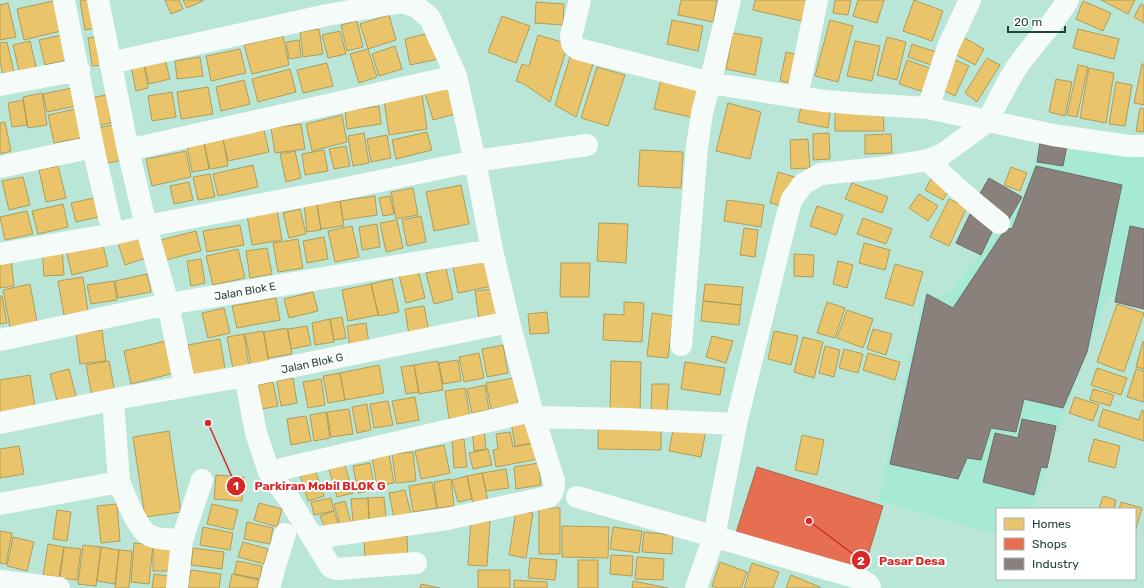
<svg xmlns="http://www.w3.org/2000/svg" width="1144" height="588" viewBox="0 0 1144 588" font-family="Rubik,sans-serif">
  <rect width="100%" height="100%" fill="#bae6d8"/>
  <path fill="#a6ead5" d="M1045 124 1144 140V304L1108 296 1050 453 1034 509H997V535L878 500 923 300 951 292 1024 196Z"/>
  <path fill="#e9c46a" stroke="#ae9d5b" d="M58 0 65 30 24 40 17 9Z
    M84 0H93L98 28 85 30 80 1Z
    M165 0H179L183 9 171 14Z
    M183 0H203V1L187 8Z
    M681 0H717L713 22 678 15Z
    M755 0H807L802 21 753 10Z
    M835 0H851L848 15 833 13Z
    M858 0H884L877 23 853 16Z
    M914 0 943 11 932 41 903 31Z
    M1101 0H1135L1128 14Z
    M1083 1 1111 13 1103 31 1076 19Z
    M536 2 564 4 563 25 535 23Z
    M8 3 16 37 0 40V5Z
    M1141 4 1144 6V23L1134 17Z
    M389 15 396 40 368 49 360 24Z
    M502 16 530 26 516 63 488 52Z
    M672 20 703 26 698 51 667 44Z
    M830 20 853 26 838 82 815 76Z
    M357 21 363 47 347 51 341 25Z
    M319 29 323 54 303 57 300 32Z
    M1078 29 1119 39 1114 59 1073 48Z
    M340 31 346 54 328 58 322 35Z
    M433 32 439 59 410 65 405 39Z
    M733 33 762 38 755 75 726 69Z
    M61 35 66 60 45 65 39 40Z
    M538 35 568 44 550 102 524 84 516 81 522 64 529 66Z
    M100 36 105 65 92 66 88 38Z
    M283 36 289 65 252 74 244 45Z
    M887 37 906 42 897 80 877 75Z
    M963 37 984 49 975 65 953 53Z
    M299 40 301 57 289 59 286 42Z
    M30 41 37 71 20 75 13 45Z
    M855 41 880 46 872 81 847 76Z
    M7 42 14 72 3 75 0 61V43Z
    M912 44 939 53 934 66 908 57Z
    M395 46 402 69 379 76 372 54Z
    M573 48 596 55 576 117 555 105Z
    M240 49 246 73 211 81 206 56Z
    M368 49 377 77 359 83 350 54Z
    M786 52 803 56 797 84 780 81Z
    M200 57 203 76 177 79 175 61Z
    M951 58 969 66 955 96 937 87Z
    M987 58 1000 65 977 102 965 93Z
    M165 59 170 79 149 84 144 64Z
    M907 60 935 70 927 93 899 84Z
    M327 63 333 86 303 93 297 70Z
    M144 64 148 88 136 91 131 66Z
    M1142 64H1144V105L1134 103Z
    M1078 65 1088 67 1077 117 1067 115Z
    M597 67 625 75 608 126 581 118Z
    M1089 68 1114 73 1106 123 1080 118Z
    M290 69 296 92 258 102 252 79Z
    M662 76 702 85 695 118 654 109Z
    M1056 79 1072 82 1065 116 1049 112Z
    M244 80 250 104 221 111 216 87Z
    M1116 82 1132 85 1125 126 1109 124Z
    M447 86 455 114 433 120 425 93Z
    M77 87 81 105 47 112 43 94Z
    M208 87 213 114 181 119 177 92Z
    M172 92 176 117 152 121 148 96Z
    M42 93 47 125 28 128 23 97Z
    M422 94 427 129 389 135 384 100Z
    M107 95 111 123 95 126 90 98Z
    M23 100 27 125 12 127 8 103Z
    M802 100 831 106 828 128 798 122Z
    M728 103 761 112 750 159 716 151Z
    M379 106 381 124 347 129 345 111Z
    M80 108 86 137 54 143 48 115Z
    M1140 108 1144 109V132L1136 131Z
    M883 109 884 131H835V110Z
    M342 115 347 142 312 151 306 124Z
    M5 122 11 151 0 154V123Z
    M119 124 125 160 101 164 95 128Z
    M301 124 305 149 275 153 271 128Z
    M264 130 269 152 228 161 223 139Z
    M427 132 432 150 396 159 392 140Z
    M364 133 369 163 353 166 348 136Z
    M829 133 830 159 813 160V134Z
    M891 134 892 153 865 154V135Z
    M387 135 391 158 371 162 367 139Z
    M223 139 228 166 210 169 204 143Z
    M808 139 810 168 791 169 790 140Z
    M204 143 209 169 192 172 187 146Z
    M346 146 350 166 334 169 329 149Z
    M324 150 328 171 305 175 302 154Z
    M640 150 683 152 681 188 638 186Z
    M186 151 191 177 152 186 146 159Z
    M295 151 301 178 286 182 280 154Z
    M253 165 258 187 218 196 213 174Z
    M58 166 66 198 46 202 39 170Z
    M1011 167 1027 173 1020 191 1004 185Z
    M778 172 795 177 787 207 770 203Z
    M210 174 215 197 198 200 193 177Z
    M23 177 30 205 9 210 2 181Z
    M932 177 950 188 943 200 925 190Z
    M189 182 193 200 174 204 170 186Z
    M852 183 888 197 882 213 845 199Z
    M461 185 469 224 434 231 426 192Z
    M413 188 418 215 396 219 391 192Z
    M919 194 938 206 928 221 909 208Z
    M375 196 377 215 343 220 340 201Z
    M390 196 394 214 383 216 379 198Z
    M99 197 103 216 76 222 71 203Z
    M949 199 967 207 949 246 930 237Z
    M727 200 764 205 761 227 724 221Z
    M340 201 344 226 321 229 317 204Z
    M63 204 68 227 38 234 32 211Z
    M317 204 321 230 307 232 304 205Z
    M817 206 843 215 836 235 810 226Z
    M300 209 306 234 289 238 283 213Z
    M277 210 282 240 252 245 247 215Z
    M27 211 33 234 5 240 0 217Z
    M421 216 426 242 407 246 402 220Z
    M863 218 892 229 886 244 857 234Z
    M397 220 403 248 386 252 380 223Z
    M599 223 628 224 626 263 597 261Z
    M377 224 380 247 362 250 359 227Z
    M240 225 244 245 207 252 203 231Z
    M352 226 359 257 335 262 328 231Z
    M744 228 758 230 755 257 740 255Z
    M196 231 201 251 166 260 161 240Z
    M142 233 149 257 125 265 117 240Z
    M324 237 328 259 307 263 303 241Z
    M298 239 303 268 278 272 273 243Z
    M102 241 108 266 72 275 66 250Z
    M864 243 890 250 885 270 859 263Z
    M62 248 64 275 44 276 42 249Z
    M267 248 272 274 250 278 246 251Z
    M238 249 245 278 213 285 206 256Z
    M794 254 814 255 813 277 794 276Z
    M11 259 14 286 0 288V260Z
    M201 259 205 283 191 286 187 261Z
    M487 260 492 286 458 293 453 267Z
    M838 261 853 265 847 288 833 284Z
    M561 263H590L589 297H560Z
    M895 264 923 272 913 306 885 298Z
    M446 268 453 299 434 304 426 273Z
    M418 270 425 298 406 303 399 275Z
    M147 274 151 292 118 298 115 281Z
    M83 277 88 311 64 315 58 281Z
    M392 279 399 312 379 316 371 284Z
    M114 281 117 300 91 304 87 285Z
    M30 284 37 322 10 327 3 290Z
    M371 284 378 315 348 321 342 290Z
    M705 284 743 287 741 305 703 301Z
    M493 289 497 317 479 319 475 291Z
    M313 292 318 311 289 318 284 299Z
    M0 296H2L7 323 0 324Z
    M276 298 280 320 237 328 232 306Z
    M703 301 741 305 739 325 701 321Z
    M624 302 644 303 642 342 603 340 604 314 624 315Z
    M827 302 845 308 835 338 817 333Z
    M1117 304 1144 313 1124 372 1097 362Z
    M424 306 429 332 409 335 405 309Z
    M224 308 230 333 208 338 202 313Z
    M847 310 873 319 863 348 837 338Z
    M547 312 549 333 530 334 528 314Z
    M652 313 673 316 668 358 647 356Z
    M342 317 346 338 334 340 330 319Z
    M330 319 334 342 315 345 312 323Z
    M366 323 369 344 350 347 347 326Z
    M307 326 311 345 291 349 288 329Z
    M287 328 292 354 268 358 264 332Z
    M873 329 892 334 886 355 867 349Z
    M102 330 106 361 80 364 76 334Z
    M263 331 269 362 251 365 245 334Z
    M774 331 798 336 791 365 768 359Z
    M244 334 249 367 233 369 227 337Z
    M712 336 733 341 726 363 706 357Z
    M803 337 823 342 814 378 794 372Z
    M220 339 226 374 194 379 188 345Z
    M170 340 178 372 131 384 124 351Z
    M1143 341 1144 342V369L1136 367Z
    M503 345 508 373 487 377 482 349Z
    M825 346 840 350 834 377 819 373Z
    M844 349 863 354 858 373 839 368Z
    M479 353 484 378 464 382 459 357Z
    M868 353 900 362 895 380 863 370Z
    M458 360 461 381 443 384 439 363Z
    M109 361 115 393 92 397 86 365Z
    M438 361 443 390 419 394 414 365Z
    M611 361 641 362 640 416H610Z
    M685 362 725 368 720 395 681 389Z
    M379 365 384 393 345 400 340 373Z
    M414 365 419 392 406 394 401 367Z
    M1097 368 1127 378 1121 395 1091 385Z
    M69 369 76 396 57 401 50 374Z
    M1136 369 1144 371V402L1127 397Z
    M340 373 345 400 328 403 323 376Z
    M30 375 35 407 0 413V380Z
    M293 378 297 403 281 406 277 381Z
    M514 378 518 404 491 409 486 383Z
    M321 379 325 405 308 408 303 382Z
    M273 382 278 406 262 409 258 385Z
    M652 384H669L667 412H651Z
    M485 385 489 410 472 413 467 389Z
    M465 388 470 416 449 419 445 391Z
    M1093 389 1114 395 1110 406 1090 400Z
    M415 397 419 420 397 424 392 401Z
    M1075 397 1099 405 1093 421 1069 413Z
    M388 401 393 425 374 428 370 404Z
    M367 404 371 430 357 433 352 407Z
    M349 409 353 434 331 437 327 412Z
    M1103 409 1139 420 1142 410 1144 411V441L1098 426Z
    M326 412 330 438 314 441 310 415Z
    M306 416 311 441 291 445 287 419Z
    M534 418 538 442 515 446 511 422Z
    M598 421 661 422V450L598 449Z
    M674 424 706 430 701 457 669 451Z
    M484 428 486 449 474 451 472 429Z
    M169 431 181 512 145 517 133 437Z
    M510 432 513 447 540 442 543 458 496 467 493 450 498 449 496 434Z
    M802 435 824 440 817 475 795 470Z
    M464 439 467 467 454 468 452 440Z
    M1094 439 1120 446 1115 468 1088 461Z
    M444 445 450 473 421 479 415 451Z
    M19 446 24 474 0 478V449Z
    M488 449 492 465 473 469 469 453Z
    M413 452 416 481 396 483 392 454Z
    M389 454 394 483 377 486 372 457Z
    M344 462 353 493 337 497 328 466Z
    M370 463 375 490 358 493 353 466Z
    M538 463 541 485 516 489 514 467Z
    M506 469 509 488 486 491 482 473Z
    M315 470 324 496 308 501 300 475Z
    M482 473 488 501 473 504 467 476Z
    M216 475 244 477 242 501 214 499Z
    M467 476 472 499 458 502 452 480Z
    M451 479 454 506 437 508 434 482Z
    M432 482 437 508 413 512 409 486Z
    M405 490 411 514 394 518 389 493Z
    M1103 496 1116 500 1114 509H1099Z
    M384 497 386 519 369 520 368 498Z
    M331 498 334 511 314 515 311 502Z
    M368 498 369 522 353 523 351 499Z
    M345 501 351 522 340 525 334 504Z
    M1121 502 1142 508 1135 532V509H1119Z
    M259 503 282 509 277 527 254 520Z
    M117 504 120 541 101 543 97 506Z
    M212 504 238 510 233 530 207 524Z
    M539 508H560V554H539Z
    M57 510 71 512 67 541 53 539Z
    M334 511 339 526 326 530 320 516Z
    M516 511 533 513 526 558 509 555Z
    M471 519 490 521 487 566 468 565Z
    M247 522 273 528 270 544 244 539Z
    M562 526 609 527 608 558 562 557Z
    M203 527 233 533 230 550 200 545Z
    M613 527 642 531 639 553 610 549Z
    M0 531 12 533 6 564 0 563Z
    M644 532 673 535 672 554 642 552Z
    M407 536 408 560 365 562 364 537Z
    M13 537 34 542 27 571 7 566Z
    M243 542 268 549 264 564 238 557Z
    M134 543 153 545 149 584 131 582Z
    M48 544 64 547 59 577 43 575Z
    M83 545 101 547 96 586 78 584Z
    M153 545H172V571H153Z
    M64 547 81 549 77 580 60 578Z
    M101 547 119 550 115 584 97 581Z
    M193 548 224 552 222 569 191 565Z
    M119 550 132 551 129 588H115Z
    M611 555 633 556 632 576 610 574Z
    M637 557 664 559 663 580 635 579Z
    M530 558 557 560 555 580 528 578Z
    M578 560H598V588H578Z
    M237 561 262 566 260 579 234 574Z
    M720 562 747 572 741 588H717L712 586Z
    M752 563 779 572 773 588H744Z
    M191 570 221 574 219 588H188Z
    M478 570H510V588H478Z
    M154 574 168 576 167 588H152Z
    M232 574 259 580 257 588H229Z
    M791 575 820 587V588H786Z
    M514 580 547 582V588H514Z
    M633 581 668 588H632Z
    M421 584 440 588H420Z"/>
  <path fill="#e76f51" stroke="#ac624a" d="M757 467 883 506 862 575 735 536Z"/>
  <path fill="#8a817c" stroke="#6b6e68" d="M1041 136 1068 140 1063 166 1037 162Z
    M1036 166 1122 185 1087 352 1063 408 1024 399 1016 432 991 428 981 460 967 458 958 479 890 464 927 294 953 308 1006 228 1012 229Z
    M989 178 1022 197 1008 221 975 202Z
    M970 214 995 226 981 255 956 243Z
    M1130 226 1144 229V309L1115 302Z
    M1022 419 1056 426 1047 468 1041 467 1034 495 983 482 995 433 1018 438Z"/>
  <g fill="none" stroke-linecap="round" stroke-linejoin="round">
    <path stroke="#f5fbf9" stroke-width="22" d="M64 0 93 147 113 234
      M98 0 128 150 146 226 168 304 185 386
      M580 0 571 36 572 44 578 49 710 83 797 97 825 101 861 104 928 108 988 121C997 102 1007 82 1019 64 1035 42 1054 23 1068 0
      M110 63 327 15 402 2 417 7 430 18 456 76 475 161 492 250 509 322 532 411 554 481C554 488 554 493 548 497L447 519 314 538
      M0 85 79 70
      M797 97 817 0
      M928 108 948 47 970 0
      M128 150 456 76
      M928 160C950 183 974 203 999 223
      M0 167 93 147
      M0 254 113 234 146 226 342 189 475 161 587 145
      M0 340 168 304 492 250
      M681 345 697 147 702 113 710 83 730 0
      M245 376 256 433 269 472 291 502 330 566 333 568 337 569 416 563
      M535 417 626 419 736 424
      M0 423 126 397 245 376 509 322
      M269 472 532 411
      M119 482C125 495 138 532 151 536 160 540 172 539 182 540
      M577 497 858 578 869 585 870 588
      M0 504 119 482 113 400
      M0 581 59 588
      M177 588 182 540 202 480
      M269 588 275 566 285 534
      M696 588 714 537 736 424 787 216 792 199 803 184 821 174 880 168 928 160 943 154 988 121 1053 135 1129 146H1144"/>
  </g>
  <g text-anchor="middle" stroke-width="4" stroke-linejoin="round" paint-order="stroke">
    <g font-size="11" fill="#234339" stroke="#fff">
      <text transform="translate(245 291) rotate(-10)" y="4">Jalan Blok E</text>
      <text transform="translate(312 363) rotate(-12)" y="4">Jalan Blok G</text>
    </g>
  </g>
  <path fill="none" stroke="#d62828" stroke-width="1.5" d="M208 423L236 486M809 521L861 560"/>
  <g fill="#d62828" stroke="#fff" stroke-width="1.5">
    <circle cx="208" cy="423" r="4"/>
    <circle cx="809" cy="521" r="4"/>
    <circle cx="236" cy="486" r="10"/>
    <circle cx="861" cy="560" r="10"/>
  </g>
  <g font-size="12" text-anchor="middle" font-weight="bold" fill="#fff">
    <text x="236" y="490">1</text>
    <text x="861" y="565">2</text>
  </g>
  <g font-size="12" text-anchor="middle" font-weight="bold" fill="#d62828" stroke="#fff" stroke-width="4" stroke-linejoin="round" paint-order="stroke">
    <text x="320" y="490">Parkiran Mobil BLOK G</text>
    <text x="912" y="565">Pasar Desa</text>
  </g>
  <rect x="996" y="508" width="140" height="72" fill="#ffffff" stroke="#a7b4b0"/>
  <rect x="1004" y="518" width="20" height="12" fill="#e9c46a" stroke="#a7b4b0"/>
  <text x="1032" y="528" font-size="12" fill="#234339">Homes</text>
  <rect x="1004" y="538" width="20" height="12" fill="#e76f51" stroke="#a7b4b0"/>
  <text x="1032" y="548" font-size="12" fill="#234339">Shops</text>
  <rect x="1004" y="558" width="20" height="12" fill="#8a817c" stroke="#a7b4b0"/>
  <text x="1032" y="568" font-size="12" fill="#234339">Industry</text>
  <path d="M1008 26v6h57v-6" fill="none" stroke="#234339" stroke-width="2"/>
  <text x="1014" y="26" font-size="12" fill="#234339" stroke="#ffffff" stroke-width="3" paint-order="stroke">20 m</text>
</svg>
